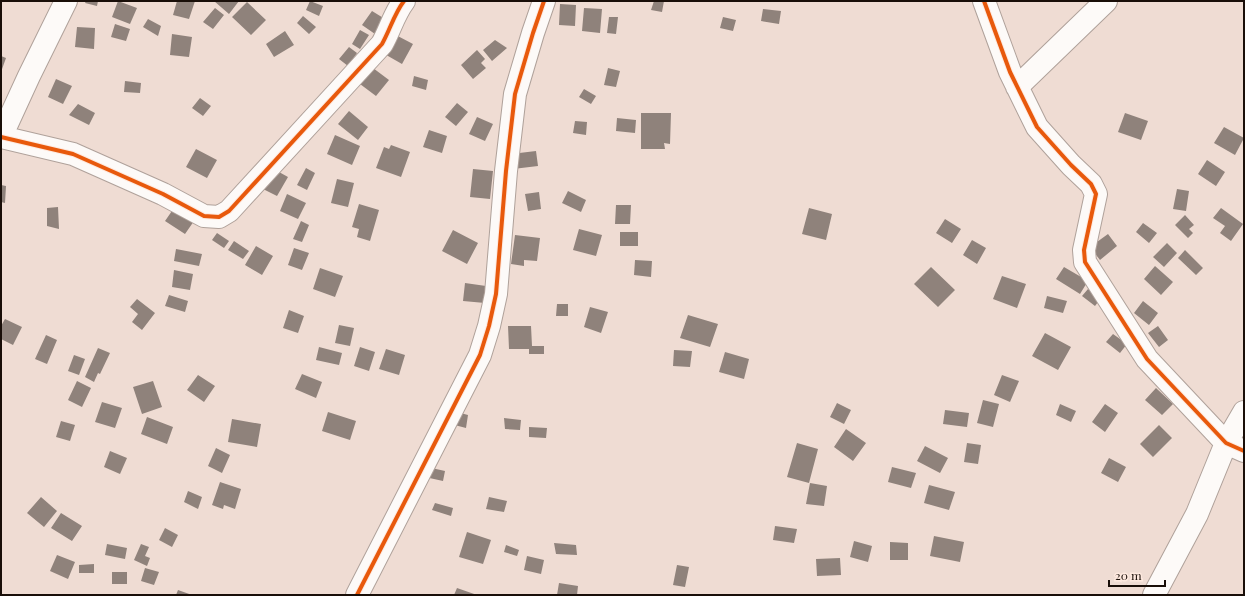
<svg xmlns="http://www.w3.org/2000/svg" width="1245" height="596" viewBox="0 0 1245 596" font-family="'Playfair Display',serif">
  <rect width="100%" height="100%" fill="#efdcd3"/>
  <path fill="#8f827b" d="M86 1H98L97 6 85 3Z
    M118 1 137 8 130 24 112 17Z
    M177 1H195L189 19 173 15Z
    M214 1H239L229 14Z
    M310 1 323 6 319 16 306 10Z
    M654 1H664L662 12 651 10Z
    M247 2 266 20 251 35 232 17Z
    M560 4 576 5 575 26 559 25Z
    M215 8 224 15 213 29 203 22Z
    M584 8 602 9 600 33 582 31Z
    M763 9 781 11 779 24 761 21Z
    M372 11 385 19 375 34 362 25Z
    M303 16 316 27 309 34 297 23Z
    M609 17H618L616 34 607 33Z
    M723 17 736 20 733 31 720 28Z
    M148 19 161 26 158 36 143 27Z
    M115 24 130 29 126 41 111 37Z
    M77 27 95 28 94 49 75 47Z
    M360 30 369 35 360 49 352 44Z
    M285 31 294 45 274 57 266 44Z
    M392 33 413 44 402 64 381 52Z
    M172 34 192 37 189 57 170 55Z
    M495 40 507 48 492 61 483 50Z
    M349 47 357 53 348 66 339 59Z
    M477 50 485 59 481 63 486 68 473 79 461 65Z
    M1 56 6 58 1 72Z
    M373 68 389 80 376 96 360 84Z
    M608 68 620 71 616 87 604 85Z
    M414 76 428 80 426 90 412 86Z
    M56 79 72 86 63 104 48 97Z
    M125 81 141 83 140 93 124 92Z
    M584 89 596 96 591 104 579 97Z
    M200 98 211 106 203 116 192 108Z
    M457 103 468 112 456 126 445 117Z
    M78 104 95 113 89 125 69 115Z
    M349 111 368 127 358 140 338 124Z
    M641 113H671L670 144 664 143 665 149H641Z
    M1125 113 1148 121 1141 140 1118 132Z
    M477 117 493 124 485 141 469 134Z
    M617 118 636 120 635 133 616 131Z
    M575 121 587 122 586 135 573 133Z
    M1224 127 1244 138 1235 155 1214 143Z
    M429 130 447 136 442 153 423 147Z
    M335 135 360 146 352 165 327 154Z
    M391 145 410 152 401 177 376 168 384 147 389 149Z
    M196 149 217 160 207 178 186 167Z
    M536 151 538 166 513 169 511 154Z
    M1207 160 1225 172 1216 186 1198 174Z
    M270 167 288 177 277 196 259 187Z
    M306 168 315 173 307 190 297 185Z
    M473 169 493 171 490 199 470 197Z
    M337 179 354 183 348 207 331 203Z
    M1 185 6 186 5 203 1 202Z
    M1177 189 1189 191 1186 211 1173 209Z
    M568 191 586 200 581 212 562 203Z
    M539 192 541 209 528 211 525 194Z
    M287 194 306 203 298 219 280 211Z
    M359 204 379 210 370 241 357 237 359 229 352 227Z
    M616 205H631L630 224H615Z
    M58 207 59 229 47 226V208Z
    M174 208 194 221 185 234 165 221Z
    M809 208 832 214 826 240 802 234Z
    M1221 208 1243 224 1231 241 1220 233 1225 226 1213 218Z
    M1185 215 1194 225 1189 229 1193 233 1188 238 1175 225Z
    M945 219 961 229 952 243 936 233Z
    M301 221 309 225 302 242 293 239Z
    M1143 223 1157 233 1149 243 1136 232Z
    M579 229 602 235 596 256 573 250Z
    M453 230 478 243 467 264 442 251Z
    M620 232H638V246H620Z
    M217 233 229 241 224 248 212 240Z
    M1108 234 1117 246 1100 260 1090 247Z
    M515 235 540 238 537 261 524 260V266L511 264Z
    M972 240 986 248 977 264 963 255Z
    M234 241 249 251 243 259 228 250Z
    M1167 243 1177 253 1164 267 1153 257Z
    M256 246 273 256 262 275 245 265Z
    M294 248 309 253 302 270 288 265Z
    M176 249 202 254 199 266 174 261Z
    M1185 250 1203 268 1196 275 1178 258Z
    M635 260 652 261 651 277 634 275Z
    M1155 266 1173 282 1161 295 1144 279Z
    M931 267 955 290 938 307 914 284Z
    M1064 267 1088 281 1080 294 1056 279Z
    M320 268 343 276 335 297 313 289Z
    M174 270 193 274 190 290 172 287Z
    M1002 276 1026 284 1017 308 993 299Z
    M465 283 486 286 485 303 463 301Z
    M1088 289 1101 298 1095 306 1082 296Z
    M169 295 188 301 185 312 165 306Z
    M1047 296 1067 301 1063 313 1044 308Z
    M137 299 155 313 142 330 132 322 138 314 130 307Z
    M1143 301 1158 313 1149 325 1134 313Z
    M557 304H568V316H556Z
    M590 307 608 312 601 333 584 327Z
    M289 310 304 316 298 333 283 328Z
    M688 315 718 324 710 347 680 338Z
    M5 319 22 327 13 345 1 339V326Z
    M339 325 354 328 350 346 335 343Z
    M508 326H531L532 346H544V354H529V349H509Z
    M1158 326 1168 340 1159 347 1148 333Z
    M1045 333 1071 347 1058 370 1032 356Z
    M1113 334 1127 344 1120 353 1106 342Z
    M46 335 57 340 47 364 35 359Z
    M319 347 342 353 339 365 316 360Z
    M360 347 375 352 369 371 354 366Z
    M98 348 110 353 100 374 98 373 94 382 85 377Z
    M386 349 405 355 399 375 379 369Z
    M674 350 692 351 690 367 673 366Z
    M725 352 749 359 744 379 719 372Z
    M74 355 85 359 79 375 68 371Z
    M302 374 322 382 316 398 295 389Z
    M198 375 215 386 204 402 187 390Z
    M1002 375 1019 381 1010 402 994 395Z
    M77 381 91 388 82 407 68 400Z
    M153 381 162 407 142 414 133 387Z
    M1156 388 1173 404 1162 415 1145 400Z
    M983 400 999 404 993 427 977 423Z
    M102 402 122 408 115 428 95 422Z
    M837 403 851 410 844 424 830 417Z
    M1060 404 1076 411 1071 422 1056 415Z
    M1105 404 1118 413 1105 432 1092 422Z
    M945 410 969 413 967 427 943 424Z
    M453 411 468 415 466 428 447 423Z
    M328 412 356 421 350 440 322 431Z
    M147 417 173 427 167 444 141 434Z
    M504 418 521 420 520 430 505 429Z
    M232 419 261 424 257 447 228 442Z
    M61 421 75 425 70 441 56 437Z
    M1159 425 1172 438 1153 457 1140 444Z
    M529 427 547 428 546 438 529 437Z
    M846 429 866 443 853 461 834 447Z
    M797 443 818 449 809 483 787 477Z
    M967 443 981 445 978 464 964 462Z
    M925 446 948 458 940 473 917 461Z
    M216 448 230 455 222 473 208 466Z
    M110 451 127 458 120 474 104 467Z
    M1109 458 1126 467 1118 482 1101 473Z
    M427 467 445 471 443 481 425 477Z
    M892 467 916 473 911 488 888 482Z
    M220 482 241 489 235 509 224 505 223 509 212 505Z
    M810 483 827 486 824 506 806 504Z
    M929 485 955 492 949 510 924 503Z
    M188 491 202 497 198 509 184 502Z
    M41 497 57 511 44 527 27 513Z
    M489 497 507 501 504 512 486 509Z
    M435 503 453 508 451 516 432 510Z
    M61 513 82 526 72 541 51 528Z
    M775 526 797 529 794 543 773 540Z
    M165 528 178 535 172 547 159 540Z
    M467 532 491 540 483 564 459 557Z
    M934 536 964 542 960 562 930 556Z
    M854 541 872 546 868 562 850 557Z
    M890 542 908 543V560H890Z
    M554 543 576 545 577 555 556 554Z
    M107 544 127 548 125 559 105 555Z
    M141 544 149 547 145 556 150 558 147 566 134 560Z
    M506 545 519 550 517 556 504 552Z
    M57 555 75 562 68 579 50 571Z
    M527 556 544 560 541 574 524 570Z
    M840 558 841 575 817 576 816 559Z
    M94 564V573H79V565Z
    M677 565 689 567 685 587 673 585Z
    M145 568 159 572 154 585 141 581Z
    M112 572H127V584H112Z
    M559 583 578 586 577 595H557Z
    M457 588 477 595H454Z
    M178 590 192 595H176Z"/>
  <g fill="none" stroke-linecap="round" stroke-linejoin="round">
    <g stroke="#afa19a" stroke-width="24">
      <path id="minor" d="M984 1 1010 72 1037 127 1071 165 1091 184 1096 194 1084 250 1085 262 1147 359 1226 443 1244 451
        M1017 87 1106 1
        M1 137 73 154 163 194 204 216 219 217 229 211 382 44C390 30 394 14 404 1
        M1 137 29 76 66 1
        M357 595 480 355 489 326 496 294 506 171 515 94 533 33 544 1
        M1154 595 1197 514 1226 443 1244 412"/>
    </g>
    <use href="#minor" stroke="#fdfaf8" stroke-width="22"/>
    <g stroke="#fee9df" stroke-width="6">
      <path id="cycleway" d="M984 1 1010 72 1037 127 1071 165 1091 184 1096 194 1084 250 1085 262 1147 359 1226 443 1244 451
        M1 137 73 154 163 194 204 216 219 217 229 211 382 44C390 30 394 14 404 1
        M357 595 480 355 489 326 496 294 506 171 515 94 533 33 544 1"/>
    </g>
    <use href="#cycleway" stroke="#e8590c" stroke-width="4"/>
  </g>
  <rect width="1245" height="596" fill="none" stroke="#190e08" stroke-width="4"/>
  <path d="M1109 580v6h56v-6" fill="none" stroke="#190e08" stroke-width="2"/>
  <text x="1115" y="580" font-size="12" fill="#190e08" stroke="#fee9df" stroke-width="3" paint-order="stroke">20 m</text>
</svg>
